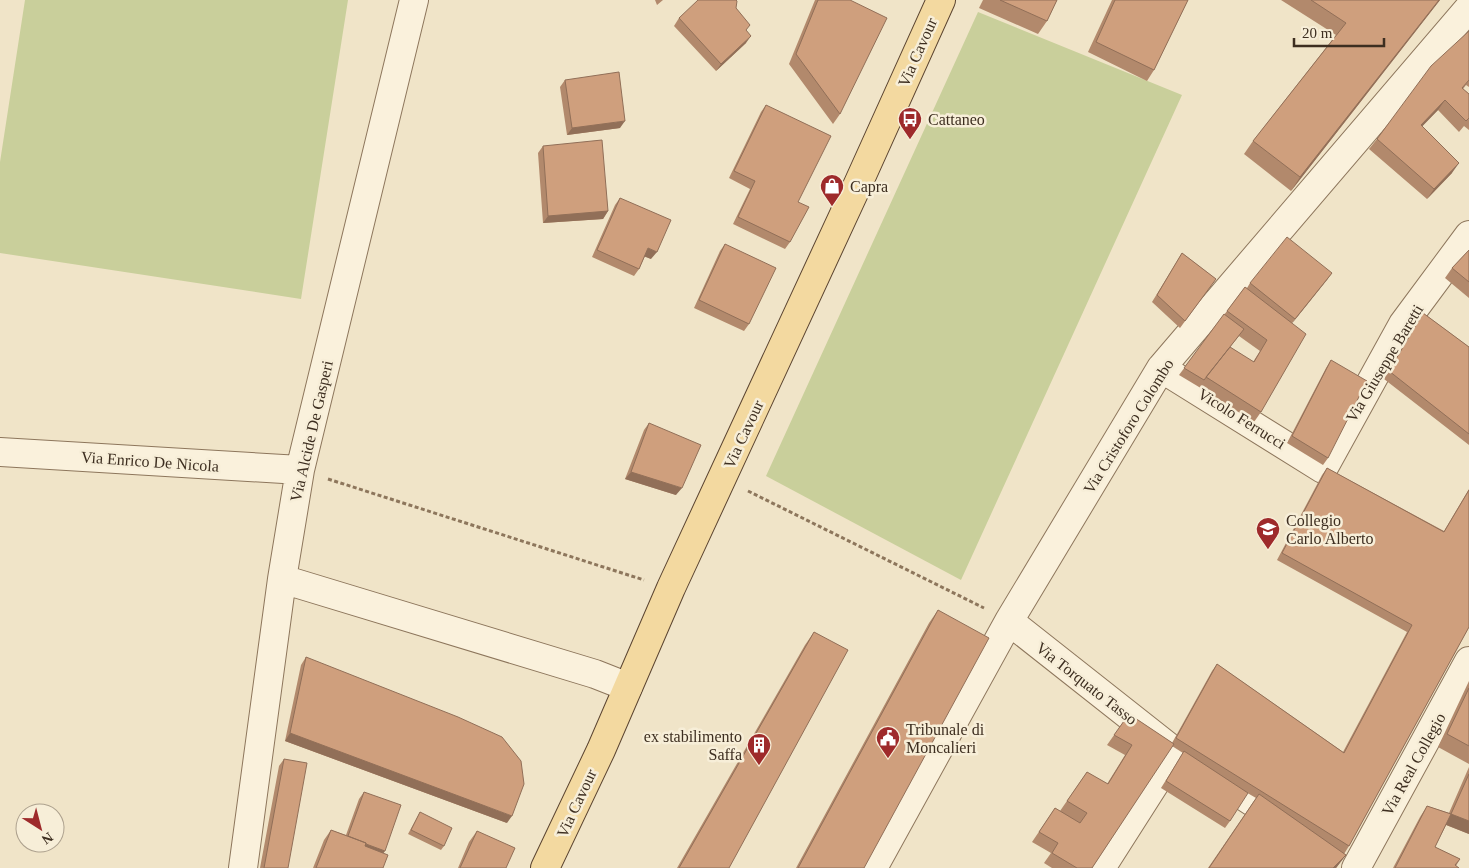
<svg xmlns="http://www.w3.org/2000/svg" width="1469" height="868" viewBox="0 0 1469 868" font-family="'Times New Roman',serif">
  <rect width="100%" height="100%" fill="#f0e4c8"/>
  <path fill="#c9cf9b" d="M25 0H348L301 299 0 253V162Z
    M978 12 1182 95 961 580 766 476Z"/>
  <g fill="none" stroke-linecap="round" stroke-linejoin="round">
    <g stroke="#8d765c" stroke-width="30">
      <path id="minor" d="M1161 368 1323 469 1403 324 1469 235
        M0 452 300 470
        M282 579 595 674 628 687
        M1009 621 1175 752 1101 868
        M1214 777 1285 823
        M243 868 282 579 300 470 414 0
        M873 868 1009 621 1161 368 1469 8
        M1356 868 1469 661"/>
    </g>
    <g stroke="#5b4430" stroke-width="30">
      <path id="major" d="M545 868 601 750 671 588 858 184 941 0"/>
    </g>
    <path stroke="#8d765c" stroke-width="3" stroke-dasharray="4 2.5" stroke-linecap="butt" d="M328 479 644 580
      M748 491 984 608"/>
    <use href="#minor" stroke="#faf1dc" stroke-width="28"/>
    <use href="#major" stroke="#f3d9a0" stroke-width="28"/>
  </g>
  <path fill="#b2896c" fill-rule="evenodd" d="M655 0H663L657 5Z
    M815 0H850L840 114 833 124 789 64Z
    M983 0H1057L1047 21 1038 34 979 8Z
    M1112 0H1188L1154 70 1147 81 1088 52Z
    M1281 0H1440L1291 191 1244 154 1253 141 1336 35Z
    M736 8 746 30V43L716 71 674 26 679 18Z
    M1469 31V87L1466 85 1463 89 1469 94V130L1464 126 1459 132 1438 110 1422 126 1452 173 1427 199 1369 149 1377 139Z
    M565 80 620 128 567 135 560 87Z
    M766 105 798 202 790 242 785 249 733 224 750 189 729 178 761 112Z
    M543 146 608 211 603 219 543 223 538 153Z
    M620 198 651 259 645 256 639 269 634 276 592 257 615 205Z
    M725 244 749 324 744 331 694 308 720 251Z
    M1469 250V298L1445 278 1452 268Z
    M1182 253 1216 279 1180 328 1152 302Z
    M1332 273 1292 323 1261 412 1254 422 1199 387 1179 375 1245 287 1247 288 1250 283ZM1239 336 1260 351 1253 362 1230 347Z
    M1423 313 1469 347V445L1384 379Z
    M1331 360 1328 458 1323 465 1287 443 1326 368Z
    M649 423 676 495 625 479 644 430Z
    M1327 468 1444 531 1469 489V627L1349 846 1344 854 1346 855 1336 868H1208L1256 798 1244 791 1230 821 1225 828 1161 788 1183 753 1172 746 1092 868H1052L1044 863 1051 853 1032 842 1055 808 1060 811 1087 772 1107 784 1125 755 1107 745 1129 714 1172 743 1212 671 1217 664 1343 752 1407 632 1277 560 1322 475Z
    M938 610 864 868H796L929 623Z
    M814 632 729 868H677L805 645Z
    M306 657 507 823 285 741 301 665Z
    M1469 681V764L1438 747Z
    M284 759 288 868H260L279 766Z
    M1469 767V834L1446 825 1435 847 1460 859 1456 866 1459 868H1393L1420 817 1427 806 1449 813Z
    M364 792 383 853V868H313L324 840 331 830 346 835 359 799Z
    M420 812 444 846 441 850 408 834Z
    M477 831 506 868H458L469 842Z"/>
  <path fill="#916f58" d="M1439 0H1440L1291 191 1300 177Z
    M751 36 746 43 716 71 721 64Z
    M1445 100 1438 110 1414 135 1421 125Z
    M625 121 620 128 567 135 572 128Z
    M1459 163 1452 173 1427 199 1434 189Z
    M608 211 603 219 543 223 548 216Z
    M648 248 657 252 651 259 643 256Z
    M1332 273 1327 280 1290 326 1295 319Z
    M631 472 682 488 676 495 625 479Z
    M290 733 512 816 507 823 285 741Z
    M1451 814 1469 821V834L1444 824Z
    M348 838 385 851 380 858Z
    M1346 855 1336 868H1333Z"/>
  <path fill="#cf9f7d" stroke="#916f58" d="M698 0H736L737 1 736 8 750 25 746 30 751 36 721 64 679 18Z
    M818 0H850L887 18 840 114 796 54Z
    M1000 0H1057L1047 21Z
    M1115 0H1188L1154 70 1096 42Z
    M1311 0H1439L1300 177 1253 141 1346 23Z
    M1469 31V80L1462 88 1469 94V118L1466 121 1445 100 1421 125 1459 163 1434 189 1377 139 1431 66Z
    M619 72 625 121 572 128 565 80Z
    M766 105 831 136 798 202 809 207 790 242 738 217 755 181 734 171Z
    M602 140 608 211 548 216 543 146Z
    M620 198 671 220 657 252 648 248 639 269 597 250Z
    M1287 237 1332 273 1295 319 1250 283Z
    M725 244 776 268 749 324 699 300Z
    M1469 250V282L1452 268Z
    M1182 253 1216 279 1185 321 1157 295Z
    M1245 287 1306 334 1261 412 1206 377 1230 347 1254 362 1267 340 1227 311Z
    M1423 313 1469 347V434L1389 371Z
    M1224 314 1244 329 1204 380 1184 368Z
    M1331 360 1367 381 1328 458 1292 436Z
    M649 423 701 445 682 488 631 472Z
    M1327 468 1444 532 1469 490V627L1349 846 1176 738 1217 664 1344 753 1412 625 1282 553Z
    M938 610 989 638 864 868H798Z
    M814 632 848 650 729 868H679Z
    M306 657 458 717 502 737 521 761 524 784 512 816 290 733Z
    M1469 688V746L1447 734Z
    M1129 714 1174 744 1092 868H1077L1052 853 1058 843 1039 832 1055 808 1080 823 1087 813 1067 801 1087 772 1108 784 1132 745 1114 735Z
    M1184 751 1248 793 1230 821 1166 781Z
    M284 759 307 763 288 868H264Z
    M1469 774V821L1451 814Z
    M364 792 401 805 385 851 366 844V843L348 836Z
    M1259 794 1346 855 1333 868H1209Z
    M1427 806 1451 814 1435 847 1460 859 1455 865 1459 868H1395Z
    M420 812 452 828 444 846 411 830Z
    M331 830 366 843 365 846 388 855 383 868H316Z
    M477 831 515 848 506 868H460Z"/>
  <defs>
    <g id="bus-pin" transform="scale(1.25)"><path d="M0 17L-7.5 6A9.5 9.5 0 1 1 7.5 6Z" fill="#9e2a2b" stroke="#f7eed8"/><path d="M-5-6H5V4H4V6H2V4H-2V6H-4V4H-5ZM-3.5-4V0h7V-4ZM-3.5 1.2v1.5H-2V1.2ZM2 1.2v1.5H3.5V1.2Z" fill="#fff"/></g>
    <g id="shop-pin" transform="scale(1.25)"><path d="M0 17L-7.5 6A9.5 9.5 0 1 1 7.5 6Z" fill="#9e2a2b" stroke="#f7eed8"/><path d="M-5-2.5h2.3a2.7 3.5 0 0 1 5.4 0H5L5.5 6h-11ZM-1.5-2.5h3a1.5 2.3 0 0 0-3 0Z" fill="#fff"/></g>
    <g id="university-pin" transform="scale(1.25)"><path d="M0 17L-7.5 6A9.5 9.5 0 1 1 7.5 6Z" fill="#9e2a2b" stroke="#f7eed8"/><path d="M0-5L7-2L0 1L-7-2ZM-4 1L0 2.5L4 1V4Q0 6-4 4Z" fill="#fff"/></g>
    <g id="civic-pin" transform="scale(1.25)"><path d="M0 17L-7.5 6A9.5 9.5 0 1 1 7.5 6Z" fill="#9e2a2b" stroke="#f7eed8"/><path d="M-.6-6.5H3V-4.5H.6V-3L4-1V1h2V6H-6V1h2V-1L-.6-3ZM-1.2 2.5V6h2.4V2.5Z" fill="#fff"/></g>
    <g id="building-pin" transform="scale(1.25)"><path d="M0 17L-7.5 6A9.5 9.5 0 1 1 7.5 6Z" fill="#9e2a2b" stroke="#f7eed8"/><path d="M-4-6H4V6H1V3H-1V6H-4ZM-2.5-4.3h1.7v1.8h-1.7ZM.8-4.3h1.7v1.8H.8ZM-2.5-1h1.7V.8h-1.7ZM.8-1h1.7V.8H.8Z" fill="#fff"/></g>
  </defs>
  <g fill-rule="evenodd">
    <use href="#bus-pin" x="910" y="119"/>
    <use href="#shop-pin" x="832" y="186"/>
    <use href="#university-pin" x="1268" y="529"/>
    <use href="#civic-pin" x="888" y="738"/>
    <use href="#building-pin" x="759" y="745"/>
  </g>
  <g text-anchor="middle" stroke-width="5" stroke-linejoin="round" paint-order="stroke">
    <g font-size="16" fill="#3d2e20" stroke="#f7eed8">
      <text transform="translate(917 52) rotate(-66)" y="6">Via Cavour</text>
      <text transform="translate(1384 363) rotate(-59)" y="6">Via Giuseppe Baretti</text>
      <text transform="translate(1242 418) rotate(32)" y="6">Vicolo Ferrucci</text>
      <text transform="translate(1128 426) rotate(-58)" y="6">Via Cristoforo Colombo</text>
      <text transform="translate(311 431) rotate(-77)" y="6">Via Alcide De Gasperi</text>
      <text transform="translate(743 434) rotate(-65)" y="6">Via Cavour</text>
      <text transform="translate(150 461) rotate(4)" y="6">Via Enrico De Nicola</text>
      <text transform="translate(1087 683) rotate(38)" y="6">Via Torquato Tasso</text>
      <text transform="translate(1413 764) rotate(-61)" y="6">Via Real Collegio</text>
      <text transform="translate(576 803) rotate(-65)" y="6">Via Cavour</text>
    </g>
    <g font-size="16" fill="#3d2e20" stroke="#f7eed8" text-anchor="start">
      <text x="928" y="125">Cattaneo</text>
      <text x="850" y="192">Capra</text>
      <text x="1286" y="526">Collegio<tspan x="1286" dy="18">Carlo Alberto</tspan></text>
      <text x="906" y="735">Tribunale di<tspan x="906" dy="18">Moncalieri</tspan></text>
      <text x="742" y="742" text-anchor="end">ex stabilimento<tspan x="742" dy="18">Saffa</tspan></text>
    </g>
  </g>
  <g transform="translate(40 828) rotate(144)"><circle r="24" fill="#f7eed8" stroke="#ada18e"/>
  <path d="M0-4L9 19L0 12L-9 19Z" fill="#9e2a2b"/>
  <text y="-8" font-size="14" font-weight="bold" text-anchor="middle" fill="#3d2e20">N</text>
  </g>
  <path d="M1294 38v8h90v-8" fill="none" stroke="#3d2e20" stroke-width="2.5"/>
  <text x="1302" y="38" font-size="15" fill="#3d2e20" stroke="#f7eed8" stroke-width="4" paint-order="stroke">20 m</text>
</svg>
